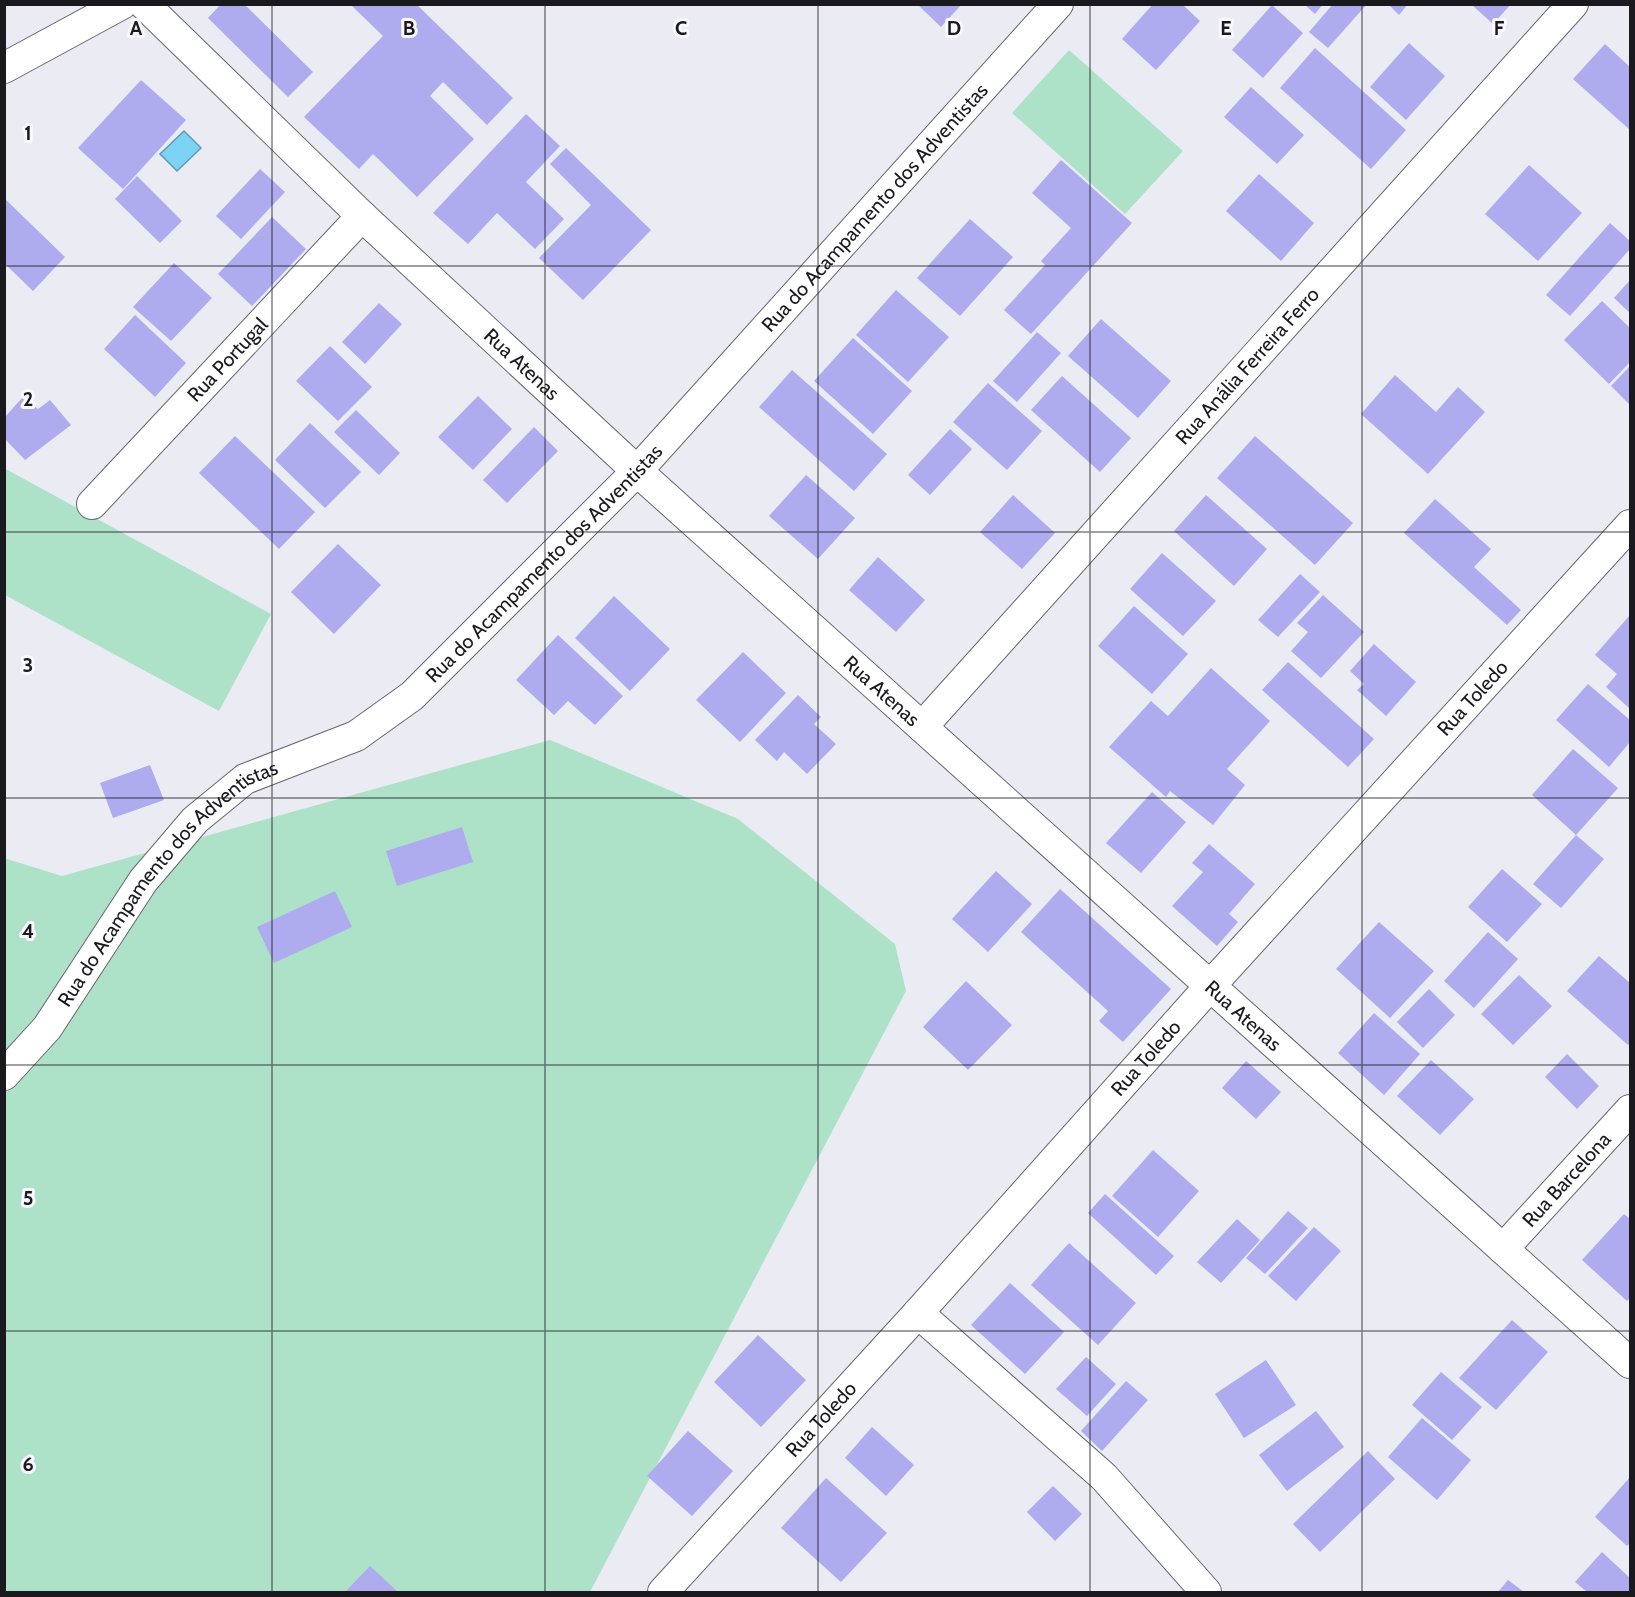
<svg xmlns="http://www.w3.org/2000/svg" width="1635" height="1597" viewBox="0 0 1635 1597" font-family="Cabin,sans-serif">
  <rect width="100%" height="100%" fill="#ebebf4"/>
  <path fill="#ade2c9" d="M1069 50 1183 151 1125 214 1012 113Z
    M4 468 271 614 219 711 5 595Z
    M550 740 738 819 895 944 906 991 590 1592H5L4 858 62 876Z"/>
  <path fill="#7dd3f6" stroke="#5f9cb5" stroke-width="1.5" d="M184 131 201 148 177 171 160 154Z"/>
  <path fill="#aeabef" d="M221 4H244L313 72 288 97 208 18Z
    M350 4H416L513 98 487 125 443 82 430 96 474 139 417 197 373 154 359 169 304 117 383 36Z
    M917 4H962L941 27Z
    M1153 4H1182L1200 21 1156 70 1122 39Z
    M1304 4H1323L1315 14Z
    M1333 4H1367L1328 48 1309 32Z
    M1388 4H1408L1399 15Z
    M1471 4H1511L1493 24Z
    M1272 5 1303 33 1263 78 1232 50Z
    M1409 43 1445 76 1406 120 1370 87Z
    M1605 44 1630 67V130L1573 79Z
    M1315 48 1406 130 1371 169 1280 88Z
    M141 80 186 120 123 189 78 148Z
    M1251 87 1304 135 1277 164 1224 117Z
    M526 114 560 146 526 182 564 219 535 249 497 213 468 244 433 213Z
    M566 148 651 230 583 300 539 258 591 205 550 164Z
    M1061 160 1132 223 1031 334 1004 310 1045 265 1041 261 1071 228 1032 193Z
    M1529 165 1582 213 1538 261 1485 214Z
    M260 169 285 192 241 239 216 216Z
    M1259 174 1314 223 1281 261 1226 211Z
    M137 176 182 221 160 243 115 199Z
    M4 198 65 257 33 291 4 263Z
    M272 217 306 249 252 306 218 274Z
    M970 219 1013 257 960 316 917 278Z
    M1610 223 1630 241V249L1570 316 1546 295Z
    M174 263 212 298 171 341 133 307Z
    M1630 280V313L1614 298Z
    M896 290 949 337 908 382 856 335Z
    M1602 301 1630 328V362L1609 384 1564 340Z
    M379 303 402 324 365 364 342 342Z
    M135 315 186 363 155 397 104 349Z
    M1101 319 1171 381 1138 418 1068 356Z
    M1037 332 1061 353 1017 402 993 381Z
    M853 338 912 391 873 434 814 381Z
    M330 346 372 387 338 421 296 381Z
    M1630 366V405L1611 386Z
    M792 370 887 454 854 491 759 407Z
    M1395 375 1436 412 1458 387 1485 412 1428 474 1361 414Z
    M1062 376 1131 438 1100 472 1031 410Z
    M988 383 1042 431 1007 470 953 422Z
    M478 396 512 429 473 470 438 437Z
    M23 397 38 409 50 400 71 425 25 460 4 438V418Z
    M356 410 400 453 379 475 334 432Z
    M310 423 361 472 325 508 275 460Z
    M534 427 558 451 507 503 483 480Z
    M950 429 972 449 930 495 908 475Z
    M235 436 315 512 279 549 199 473Z
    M1255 436 1353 523 1315 565 1217 478Z
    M806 475 855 518 818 559 769 516Z
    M1013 495 1055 533 1022 569 980 532Z
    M1206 495 1267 549 1234 586 1174 531Z
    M1435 499 1491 549 1474 567 1521 610 1507 625 1404 533Z
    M338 544 381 585 334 634 291 592Z
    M1162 553 1216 601 1183 636 1130 589Z
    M878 557 925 600 896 632 849 590Z
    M1300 574 1320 592 1278 637 1258 620Z
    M1323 595 1364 632 1321 678 1291 651 1308 632 1297 623Z
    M614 596 670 649 630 691 575 638Z
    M1134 606 1188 654 1152 694 1098 646Z
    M1630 615V709L1606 687 1617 674 1595 655Z
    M558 635 623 696 595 725 568 701 554 715 516 680Z
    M1374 644 1416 682 1386 716 1357 690 1364 684 1350 671Z
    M743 652 786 693 740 742 696 700Z
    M1288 662 1374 739 1348 767 1262 690Z
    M1211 668 1270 721 1227 769 1245 785 1213 825 1170 791 1166 797 1109 747 1151 701 1168 716Z
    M1588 684 1630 720V742L1609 767 1556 720Z
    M798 695 821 717 814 724 836 744 807 774 784 752 777 761 755 740Z
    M1573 749 1618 788 1576 835 1532 795Z
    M150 765 164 800 113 818 100 783Z
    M1152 792 1186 822 1141 873 1106 843Z
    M462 827 473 862 397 886 386 851Z
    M1576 835 1604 859 1561 908 1533 884Z
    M1209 844 1255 884 1229 914 1238 922 1217 946 1172 906 1203 872 1192 863Z
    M1502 869 1542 904 1507 942 1468 907Z
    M996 871 1032 904 988 952 952 919Z
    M1060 889 1171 989 1123 1042 1099 1021 1108 1011 1021 932Z
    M335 891 352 927 274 963 257 927Z
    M1379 922 1434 971 1390 1018 1336 969Z
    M1488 932 1518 959 1474 1008 1444 981Z
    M1599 956 1630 983V1042L1628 1045 1567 991Z
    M1519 975 1552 1006 1513 1045 1481 1014Z
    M966 981 1012 1025 968 1070 923 1027Z
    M1429 989 1455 1015 1423 1048 1397 1022Z
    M1374 1013 1420 1054 1384 1095 1338 1053Z
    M1567 1054 1599 1086 1577 1109 1545 1077Z
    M1431 1060 1474 1099 1440 1135 1397 1096Z
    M1246 1061 1281 1092 1256 1119 1222 1088Z
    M1153 1150 1199 1191 1158 1237 1112 1196Z
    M1105 1194 1174 1256 1156 1275 1088 1213Z
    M1288 1211 1308 1228 1265 1274 1246 1258Z
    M1624 1214 1630 1219V1298L1627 1301 1582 1260Z
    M1237 1219 1260 1240 1221 1283 1197 1262Z
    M1314 1227 1341 1251 1296 1301 1268 1276Z
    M1069 1243 1136 1303 1098 1345 1031 1285Z
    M1010 1283 1064 1332 1025 1374 971 1325Z
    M1512 1320 1548 1352 1496 1410 1459 1378Z
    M758 1335 806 1380 761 1427 714 1382Z
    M1086 1357 1116 1384 1087 1416 1056 1389Z
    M1266 1360 1296 1405 1244 1438 1215 1394Z
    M1441 1372 1482 1407 1452 1440 1412 1405Z
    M1126 1381 1148 1400 1102 1451 1081 1431Z
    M1316 1411 1344 1447 1287 1491 1259 1455Z
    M1422 1418 1471 1460 1437 1500 1388 1457Z
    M872 1427 914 1465 886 1496 845 1458Z
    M688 1431 733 1471 692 1516 647 1476Z
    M1368 1451 1395 1479 1320 1552 1293 1524Z
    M1630 1477V1543L1627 1546 1595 1517Z
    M826 1478 887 1533 841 1582 781 1528Z
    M1053 1486 1082 1514 1055 1541 1027 1512Z
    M1602 1552 1630 1578V1592H1587L1575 1582Z
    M370 1566 398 1592H345Z
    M1508 1580 1524 1592H1498Z"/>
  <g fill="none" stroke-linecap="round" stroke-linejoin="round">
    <g stroke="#67676f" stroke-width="32">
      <g id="street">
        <path id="s1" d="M144 4 362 216 637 471 1630 1363"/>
        <path d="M4 68 122 4"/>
        <path id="s2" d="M92 504 362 216"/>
        <path id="s3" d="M922 727 1573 4"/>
        <path id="s4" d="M4 1075 47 1028 143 881 195 820 245 779 356 736 412 696 637 471 1058 4"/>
        <path id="s5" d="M1503 1249 1630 1110"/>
        <path d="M918 1313 1104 1477 1206 1592"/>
        <path id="s6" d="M663 1592 918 1313 1210 986 1630 525"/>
      </g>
    </g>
    <use href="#street" stroke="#fff" stroke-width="30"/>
  </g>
  <path fill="none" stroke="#1a1a1e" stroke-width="1.5" stroke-opacity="0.55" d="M272 4V1592M545 4V1592M818 4V1592M1090 4V1592M1362 4V1592M4 266H1630M4 532H1630M4 798H1630M4 1065H1630M4 1331H1630"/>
  <g text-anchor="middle" stroke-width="6" stroke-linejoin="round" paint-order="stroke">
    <g font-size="20" fill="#1a1a1e" stroke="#f8f8fe">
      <text dy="7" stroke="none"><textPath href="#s4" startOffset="1245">Rua do Acampamento dos Adventistas</textPath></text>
      <text dy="7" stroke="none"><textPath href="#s2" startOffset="198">Rua Portugal</textPath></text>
      <text dy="7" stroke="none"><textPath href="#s1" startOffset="522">Rua Atenas</textPath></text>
      <text dy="7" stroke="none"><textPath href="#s3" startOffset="486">Rua Anália Ferreira Ferro</textPath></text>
      <text dy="7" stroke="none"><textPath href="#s4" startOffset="759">Rua do Acampamento dos Adventistas</textPath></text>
      <text dy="7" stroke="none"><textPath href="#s1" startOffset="1008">Rua Atenas</textPath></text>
      <text dy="7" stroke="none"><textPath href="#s6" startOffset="1206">Rua Toledo</textPath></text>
      <text dy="7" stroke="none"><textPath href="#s4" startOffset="255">Rua do Acampamento dos Adventistas</textPath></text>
      <text dy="7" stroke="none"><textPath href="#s1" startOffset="1494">Rua Atenas</textPath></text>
      <text dy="7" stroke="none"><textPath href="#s6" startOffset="720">Rua Toledo</textPath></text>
      <text dy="7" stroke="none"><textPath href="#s5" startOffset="94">Rua Barcelona</textPath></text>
      <text dy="7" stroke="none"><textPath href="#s6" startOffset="234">Rua Toledo</textPath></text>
    </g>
  </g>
  <g font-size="20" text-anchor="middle" font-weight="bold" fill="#1a1a1e" stroke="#f8f8fe" stroke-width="6" stroke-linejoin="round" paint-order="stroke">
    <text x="136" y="35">A</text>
    <text x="409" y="35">B</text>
    <text x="681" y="35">C</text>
    <text x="954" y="35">D</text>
    <text x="1226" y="35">E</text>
    <text x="1499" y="35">F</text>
    <text x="28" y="140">1</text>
    <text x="28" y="406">2</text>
    <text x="28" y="672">3</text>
    <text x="28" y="938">4</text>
    <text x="28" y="1205">5</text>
    <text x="28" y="1471">6</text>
  </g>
  <rect width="1635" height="1597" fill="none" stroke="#1a1a1e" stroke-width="12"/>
</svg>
